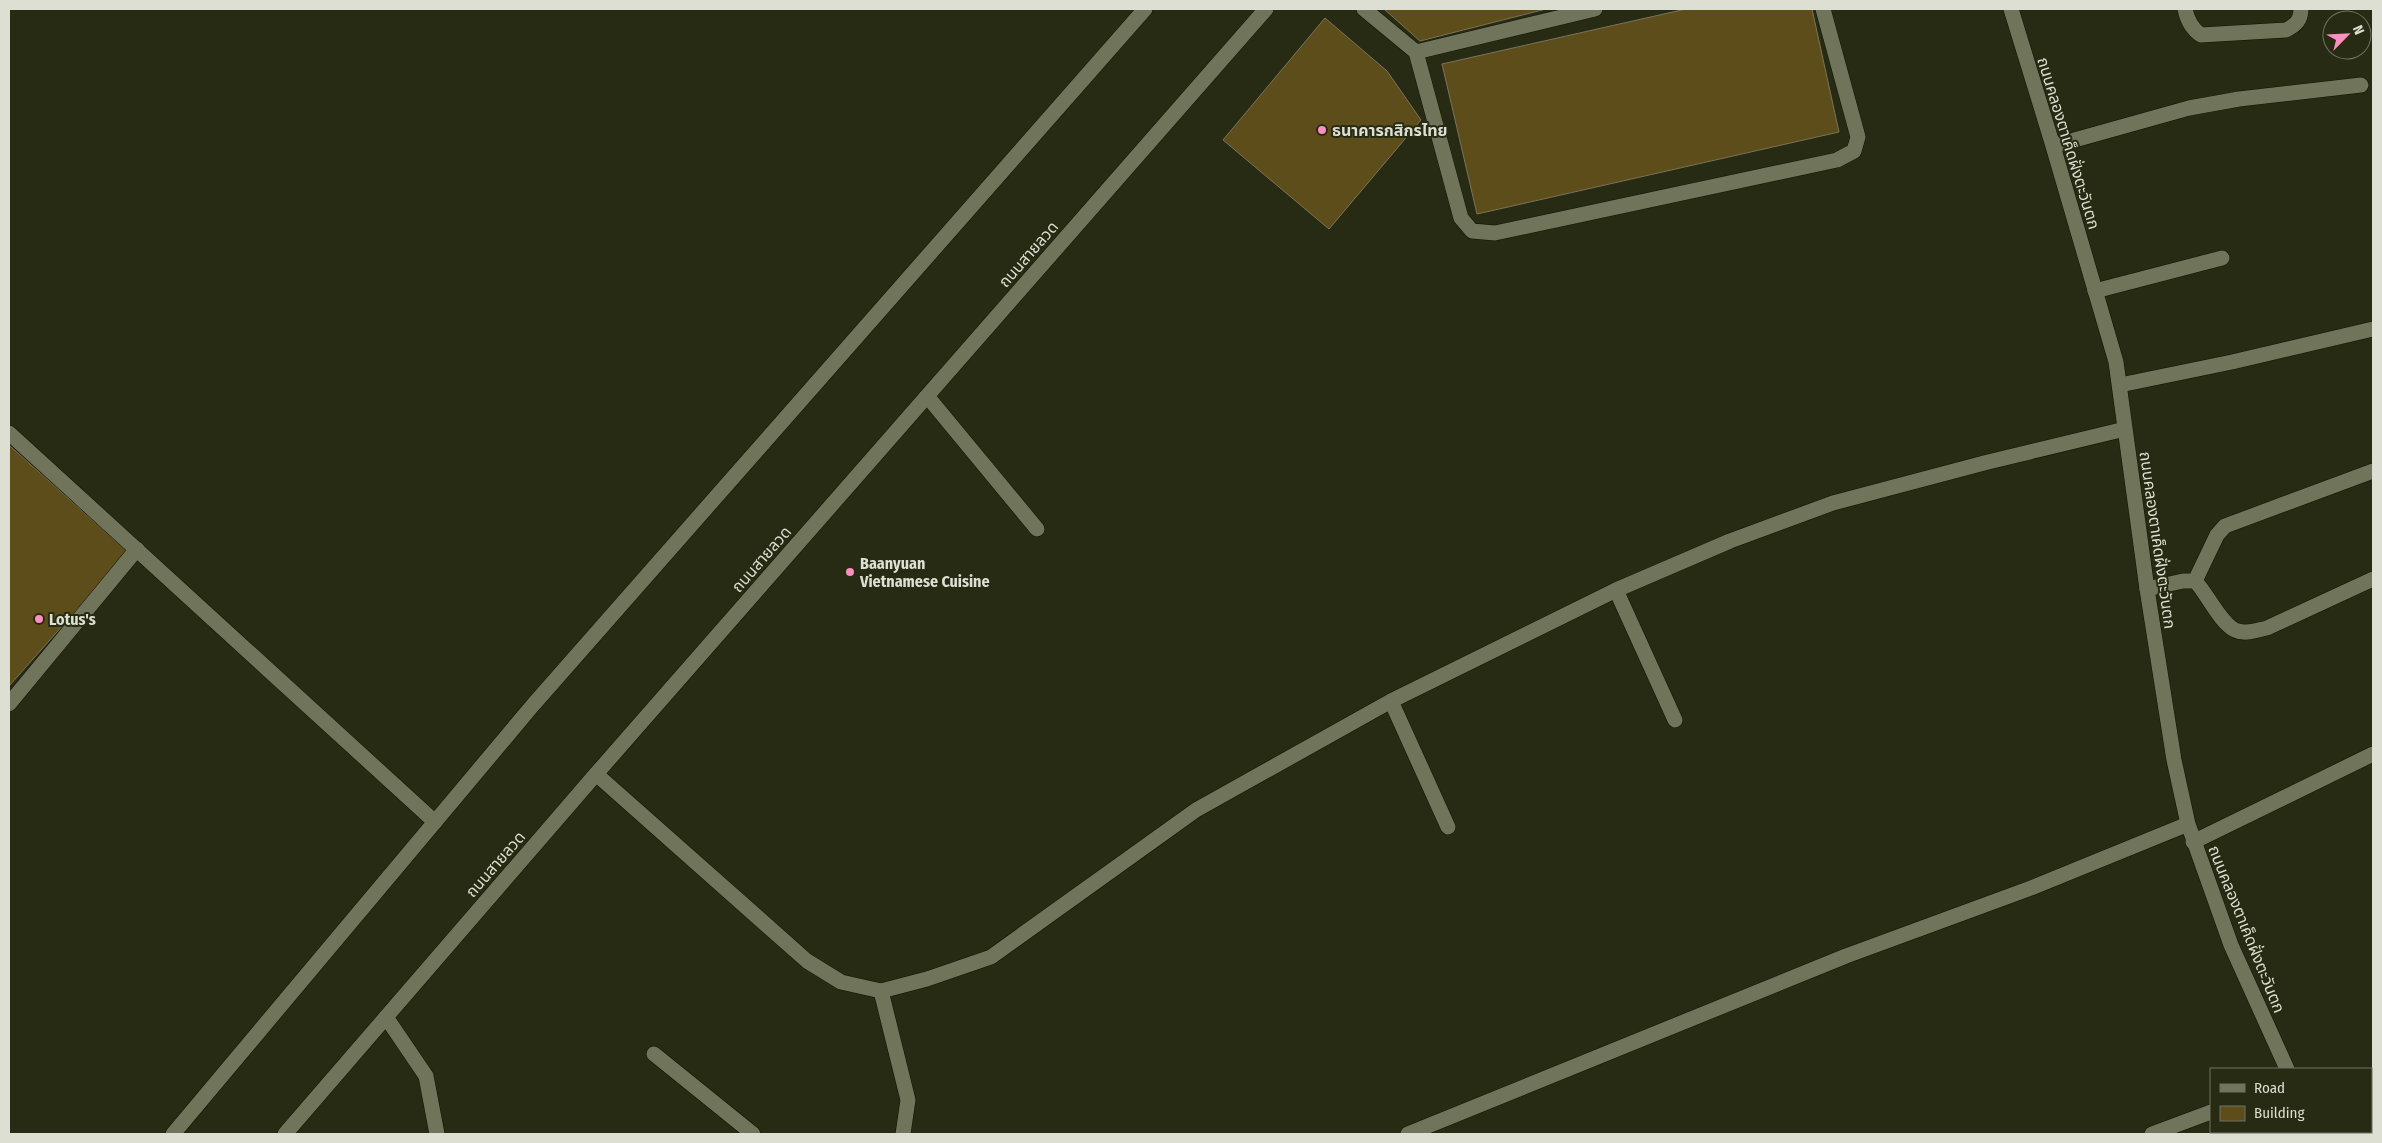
<svg xmlns="http://www.w3.org/2000/svg" width="2382" height="1143" viewBox="0 0 2382 1143" font-family="'Fira Sans Condensed','Noto Sans Thai',sans-serif">
  <rect width="100%" height="100%" fill="#272b14"/>
  <path fill="#5d4d1b" stroke="#7c735a" d="M1384 9H1546L1420 41Z
    M1686 9H1812L1839 132 1477 214 1442 64Z
    M1325 18 1387 71 1421 120 1329 229 1223 140Z
    M9 445 128 552 9 686Z"/>
  <g fill="none" stroke-linecap="round" stroke-linejoin="round">
    <g stroke="#111301" stroke-width="16">
      <path id="lane" d="M2185 9C2187 19 2192 29 2201 35L2286 30C2296 25 2301 20 2301 9
        M2095 291 2222 258
        M2120 385 2232 362 2373 329
        M9 433 435 822
        M2195 581 2217 535 2225 526 2373 471
        M2147 589 2183 581H2195C2207 593 2220 623 2235 630 2245 635 2257 630 2267 628L2373 579
        M1616 590 1675 720
        M1391 701 1448 827
        M9 704 137 549
        M881 991 908 1100 903 1134
        M654 1054 753 1134"/>
    </g>
    <g stroke="#111301" stroke-width="16">
      <path id="street" d="M1364 9 1416 52 1595 9
        M2011 9 2053 146 2116 362 2147 589 2174 760 2188 824 2231 945 2287 1069
        M1416 52 1461 218 1472 231 1495 233 1837 160 1854 151 1858 137 1823 9
        M2053 146 2189 108 2239 99 2361 85
        M927 396 1037 529
        M596 774 807 961 841 982 881 991 927 979 991 957 1196 810 1391 701 1616 590 1730 541 1833 503 1988 462 2125 429
        M2193 842 2373 754
        M386 1017 426 1076 437 1134
        M2321 1132 2322 1134
        M1408 1134 1846 956 2031 888 2188 824
        M2152 1134 2211 1112"/>
    </g>
    <g stroke="#111301" stroke-width="16">
      <path id="secondary" d="M173 1134 533 705 1145 9
        M285 1134 596 774 1266 9"/>
    </g>
    <use href="#lane" stroke="#6f745a" stroke-width="15"/>
    <use href="#street" stroke="#6f745a" stroke-width="15"/>
    <use href="#secondary" stroke="#6f745a" stroke-width="15"/>
  </g>
  <g fill="#fd8ec0" stroke="#272b14" stroke-width="2">
    <circle cx="1322" cy="130" r="5"/>
    <circle cx="850" cy="572" r="5"/>
    <circle cx="39" cy="619" r="5"/>
  </g>
  <g text-anchor="middle" stroke-width="4" stroke-linejoin="round" paint-order="stroke">
    <g font-size="16" font-weight="bold" fill="#dcdfd1" stroke="#272b14" text-anchor="start">
      <text x="1332" y="136">ธนาคารกสิกรไทย</text>
      <text x="860" y="569">Baanyuan<tspan x="860" dy="18">Vietnamese Cuisine</tspan></text>
      <text x="49" y="625">Lotus's</text>
    </g>
    <g font-size="16" fill="#dcdfd1" stroke="#272b14">
      <text transform="translate(2069 143) rotate(73)" y="6">ถนนคลองตาเค็ดฝั่งตะวันตก</text>
      <text transform="translate(1028 254) rotate(-49)" y="6">ถนนสายลวด</text>
      <text transform="translate(2158 540) rotate(82)" y="6">ถนนคลองตาเค็ดฝั่งตะวันตก</text>
      <text transform="translate(761 559) rotate(-49)" y="6">ถนนสายลวด</text>
      <text transform="translate(495 864) rotate(-49)" y="6">ถนนสายลวด</text>
      <text transform="translate(2247 929) rotate(68)" y="6">ถนนคลองตาเค็ดฝั่งตะวันตก</text>
    </g>
  </g>
  <rect width="2382" height="1143" fill="none" stroke="#dcdfd1" stroke-width="20"/>
  <rect x="2210" y="1068" width="162" height="65" fill="#272b14" stroke="#6f7360"/>
  <rect x="2220" y="1084" width="25" height="8" fill="#6f745a" stroke="#6f7360"/>
  <text x="2254" y="1093" font-size="15" fill="#dcdfd1">Road</text>
  <rect x="2220" y="1106" width="25" height="15" fill="#5d4d1b" stroke="#6f7360"/>
  <text x="2254" y="1118" font-size="15" fill="#dcdfd1">Building</text>
  <g transform="translate(2347 35) rotate(66)"><circle r="24" fill="#272b14" stroke="#6f7360"/>
  <path d="M0-4L9 19L0 12L-9 19Z" fill="#fd8ec0"/>
  <text y="-8" font-size="14" font-weight="bold" text-anchor="middle" fill="#dcdfd1">N</text>
  </g>
</svg>
